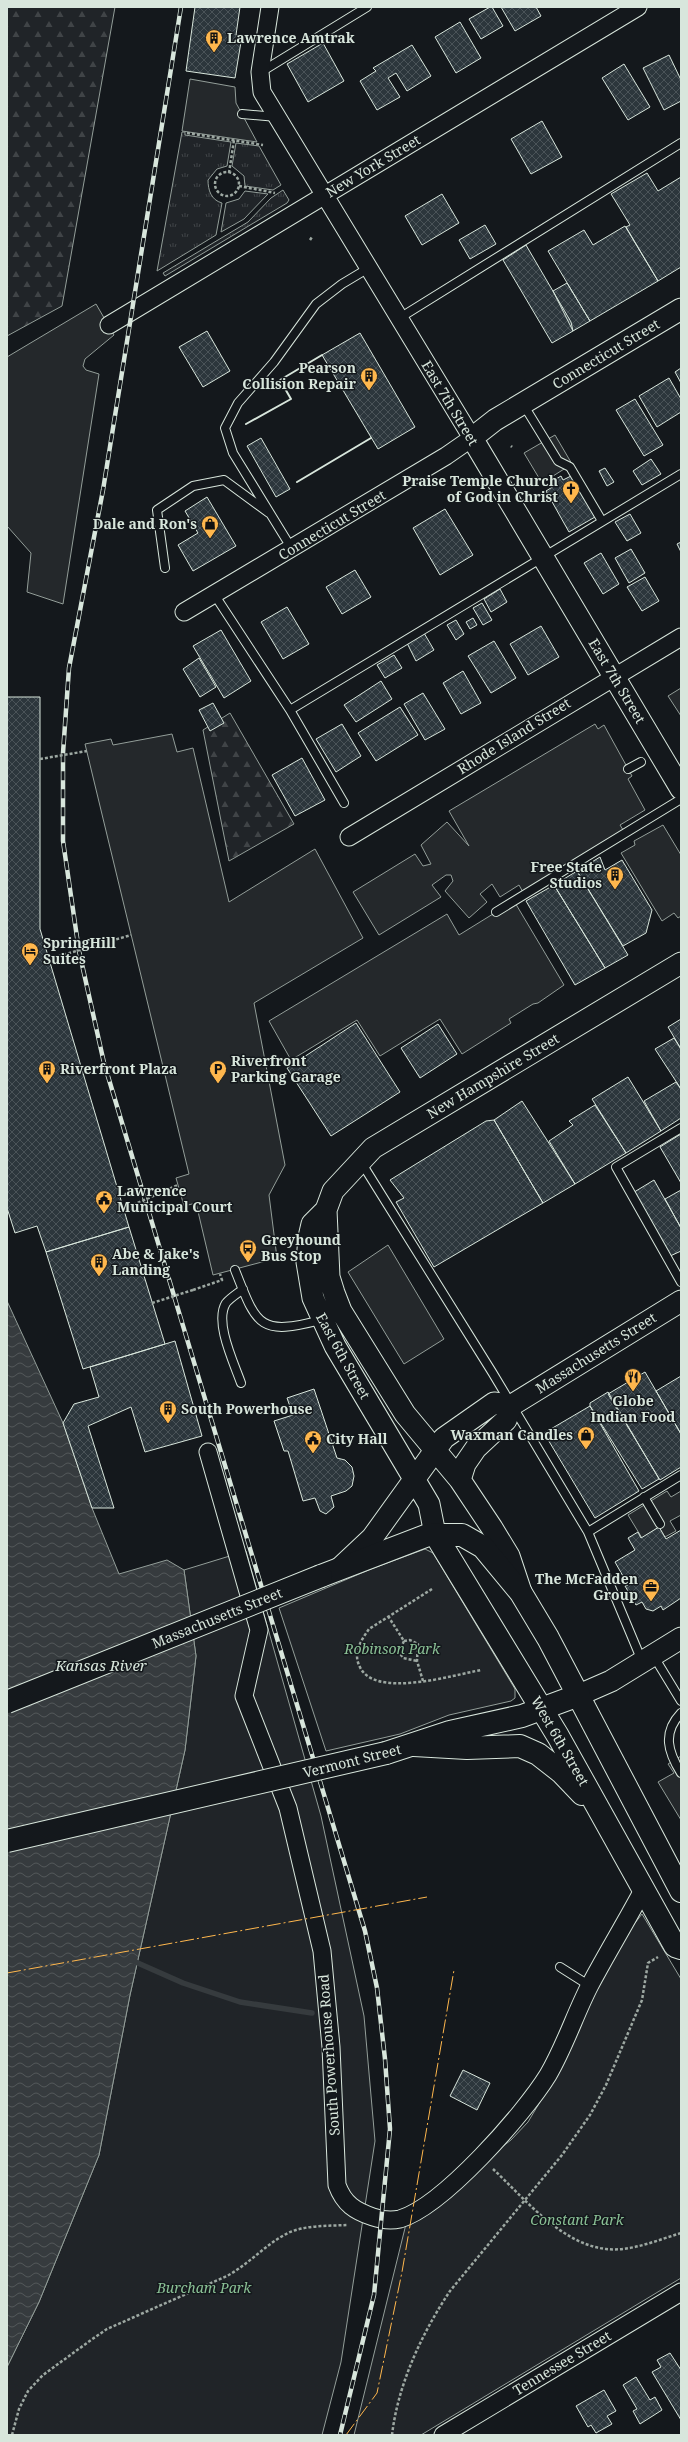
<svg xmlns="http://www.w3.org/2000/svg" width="688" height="2442" viewBox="0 0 688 2442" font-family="'Noto Serif',serif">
  <defs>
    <pattern id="grass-tufts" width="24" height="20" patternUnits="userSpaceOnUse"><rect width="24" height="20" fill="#202428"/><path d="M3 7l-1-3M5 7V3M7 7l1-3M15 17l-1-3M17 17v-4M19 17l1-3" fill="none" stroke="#404447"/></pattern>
    <pattern id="forest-firs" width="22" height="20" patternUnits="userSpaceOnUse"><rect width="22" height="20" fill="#202428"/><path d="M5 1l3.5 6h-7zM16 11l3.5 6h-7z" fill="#404447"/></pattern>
    <pattern id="water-waves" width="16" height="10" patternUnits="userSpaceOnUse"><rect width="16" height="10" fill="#363b3e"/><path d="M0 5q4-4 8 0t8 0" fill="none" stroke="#525759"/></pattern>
    <pattern id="building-cross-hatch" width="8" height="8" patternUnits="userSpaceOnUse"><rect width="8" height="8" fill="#2c363c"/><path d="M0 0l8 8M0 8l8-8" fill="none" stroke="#4a5358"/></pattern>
  </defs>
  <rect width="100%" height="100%" fill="#14181c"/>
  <path fill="url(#grass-tufts)" stroke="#939e99" d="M182 132H185V135L231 142 227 166 217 169 208 180C208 190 211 200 222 203L216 235 157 271Z
    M236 143 259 146 281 185 273 190 245 186 244 176 232 166Z
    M283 190 289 200 287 203 165 276 163 273 248 222 271 198Z
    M245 191 268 194 244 219 221 232 226 203 239 199Z"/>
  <path fill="url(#forest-firs)" stroke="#939e99" d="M7 7H115L62 306 7 336Z
    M230 713 294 824 229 861 203 730Z"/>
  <path fill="#202428" stroke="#939e99" d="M425 1549 433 1553 515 1689V1698L511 1701 449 1715 400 1734 326 1751 279 1608 371 1569Z
    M246 1551 321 1816 364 2016 375 2141 341 2362 322 2435H7V2367L39 2302 99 2155 130 1995 185 1750 196 1656 184 1570Z
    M642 1914 681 1979V2278L421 2435H354L406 2224 442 2203 478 2172 490 2156 511 2140 528 2122 565 2060 588 2004 631 1928Z"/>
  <path fill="#24282b" stroke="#939e99" d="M190 79 235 87 236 103 257 142 182 131Z
    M96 304 114 335 85 359 83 366 86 370 99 374 63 604 27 592 31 553 7 526V357Z
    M555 435 572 464 542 483 524 453Z
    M681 688V716L668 696Z
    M595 724 598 729 604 725 632 776 628 779 645 810 620 825 625 833 524 894 519 885 500 897 492 884 480 894 487 902 469 918 445 891 453 881 451 875H446L432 885 441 897 379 935 353 892 415 854 423 866 431 864 421 845 447 822 469 846 449 811Z
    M172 734 177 752 193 748 229 902 315 849 363 938 254 1003 285 1165 269 1195 277 1258 213 1275 196 1203 184 1206 176 1178 189 1174 85 744 111 739 113 745Z
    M663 825 681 855V916L678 918 674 913 662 921 621 853 635 845 634 841Z
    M514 901 564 985 538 1003 533 1004 509 1019 511 1023 462 1054 440 1019 380 1056 357 1020 291 1060 269 1021 447 914 459 935Z
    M388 1245 444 1339 404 1364 348 1272Z
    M667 1491 671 1497 681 1491V1515L670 1521 676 1531 665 1537 659 1527 642 1538 628 1515Z
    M681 1756V1820L658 1782 674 1773 668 1764Z"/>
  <path fill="url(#water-waves)" stroke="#939e99" d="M7 1301 63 1423 92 1508 119 1574 167 1560 184 1570 196 1656 185 1750 130 1995 99 2155 39 2302 7 2367Z"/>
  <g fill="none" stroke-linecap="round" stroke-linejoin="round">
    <path stroke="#363b3e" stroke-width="5.5" d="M131 1960 183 1983 240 2002 312 2013"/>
  </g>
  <path fill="url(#building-cross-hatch)" stroke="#d8e6dc" d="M195 7H240L236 35 242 36 235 78 186 71Z
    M490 7H492L503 26 481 39 469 19Z
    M501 7H536L541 16 515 31Z
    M460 22 481 58 456 73 435 37Z
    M323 43 344 81 308 102 287 64Z
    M412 45 431 76 407 91 396 73 388 78 400 97 377 110 360 81 376 71 373 68Z
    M669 55 681 80V101L664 110 643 68Z
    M624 64 650 107 628 120 602 78Z
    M542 121 562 157 531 174 511 139Z
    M647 173 658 191 681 177V267L658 281 626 227 630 225 611 194Z
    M442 194 459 223 422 245 405 216Z
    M485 225 496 244 470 259 459 240Z
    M625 226 658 281 590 321 548 251 584 230 593 245Z
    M526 245 571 322 573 331 552 343 503 260Z
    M567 283 590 321 573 331 553 291Z
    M207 331 230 371 203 387 179 347Z
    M360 333 415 427 378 449 322 355Z
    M681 368V383L675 372Z
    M669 378 681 399V412L657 427 639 396Z
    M635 399 663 445 644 456 616 410Z
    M261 438 290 489 276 497 247 446Z
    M651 459 661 474 642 485 633 471Z
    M605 468 614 482 607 486 599 471Z
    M561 476 563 480 571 476 595 517 569 532 546 491 554 486 551 482Z
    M207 497 236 546 193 571 178 545 198 533 185 511Z
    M445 509 473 555 440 575 413 528Z
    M630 514 641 533 627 541 615 522Z
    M681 542V552L677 544Z
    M631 549 645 573 629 583 615 558Z
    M601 553 619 584 603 594 584 563Z
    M355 570 371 597 342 614 326 587Z
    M645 577 659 601 642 611 627 587Z
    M500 589 507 602 491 612 484 599Z
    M482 603 492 620 483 625 473 608Z
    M287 607 309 644 283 659 261 622Z
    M473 618 477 625 470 629 466 622Z
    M456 620 464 634 456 640 447 625Z
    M541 626 559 657 528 675 510 644Z
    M221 630 251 681 224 698 193 646Z
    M424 633 434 650 416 661 407 643Z
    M494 641 516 678 491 693 468 656Z
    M394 655 402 668 385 678 377 665Z
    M199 658 216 687 200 697 183 669Z
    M463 671 481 703 461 714 443 683Z
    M381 681 392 699 356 722 344 705Z
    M423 693 445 729 425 740 404 704Z
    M7 697H40V929L129 1227 46 1252 37 1226 15 1233 7 1208Z
    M213 703 224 723 210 731 199 710Z
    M400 707 418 735 376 761 358 733Z
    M342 724 361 756 336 772 316 739Z
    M302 758 325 800 295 816 272 775Z
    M600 857 605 870 622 860 652 910 646 933 623 946 577 871Z
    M577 871 628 955 605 968 554 885Z
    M554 885 605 968 575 985 526 901Z
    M681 1019V1049L668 1027Z
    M356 1023 400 1092 331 1136 287 1068Z
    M438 1024 457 1054 420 1078 401 1048Z
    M674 1038 681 1049V1089L655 1049Z
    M628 1077 661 1131 626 1153 592 1099Z
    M676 1082 681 1089V1118L661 1131 644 1101Z
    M522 1101 575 1184 543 1203 494 1120Z
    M595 1105 626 1153 575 1184 549 1141 573 1125 569 1121Z
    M494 1120 543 1203 434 1267 396 1202 404 1198 390 1180 486 1121Z
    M681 1134V1183L660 1147Z
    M654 1180 681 1228V1251L668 1257 631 1194Z
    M681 1190V1228L665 1199Z
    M129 1227 165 1344 83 1369 46 1252Z
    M175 1341 202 1436 145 1452 131 1407 88 1426 114 1508H92L63 1423 74 1404 99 1397 90 1367Z
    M645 1372 681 1434V1467L660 1480 608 1394Z
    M681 1376V1434L656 1391Z
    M314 1389 337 1458 345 1460 352 1467 354 1476 352 1486 346 1491 331 1496 334 1507 326 1514 320 1511 315 1498 303 1501 288 1451H284L274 1421 293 1415 287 1398Z
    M608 1392 659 1479 642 1489 590 1406V1403Z
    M590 1406 639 1491 595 1518 544 1433Z
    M659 1527 666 1539 681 1530V1598L663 1610 661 1606 653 1611 646 1609 642 1602 636 1605 625 1586 628 1585 615 1562 635 1550 628 1538 638 1532 641 1538Z
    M463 2070 490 2083 477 2110 450 2096Z
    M670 2353 681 2370V2420L652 2372 661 2367 657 2360Z
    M636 2377 650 2400 655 2397 662 2410 640 2424 633 2411 637 2409 623 2385Z
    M604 2390 616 2411 607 2416 612 2424 596 2433 591 2425 588 2427 576 2406Z"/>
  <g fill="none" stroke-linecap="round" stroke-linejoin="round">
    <g stroke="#d8e6dc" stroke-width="10">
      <path id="service" d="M261 72 367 7
        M242 114 277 117
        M398 319 681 143
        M523 404 558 461 570 467 602 521
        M292 549 233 453 225 428 238 403 274 362 316 304 342 284 367 269
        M165 568 157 510 193 486 224 480 269 513
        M214 594 290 710 344 803
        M290 710 681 474
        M628 769 641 762
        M496 912 681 799
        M681 1128 616 1167 681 1282
        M361 1162 492 1372 588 1532 642 1661
        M235 1270C257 1326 259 1336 321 1320
        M241 1383C234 1363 214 1322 226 1303 230 1298 238 1293 243 1289
        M644 1497 660 1524
        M588 1532 681 1475
        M653 1655 681 1701
        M681 1713C662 1733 668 1752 681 1773
        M560 1967 590 1986"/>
    </g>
    <g stroke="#d8e6dc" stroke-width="19">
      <path id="minor" d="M109 325 638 7
        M184 612 446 456 472 438 262 92 260 72 270 7
        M349 837 681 637
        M208 1452 259 1630 244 1696 288 1808 322 1951 331 2047 337 2185C344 2204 355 2211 373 2217 382 2220 391 2221 400 2219 443 2206 524 2114 548 2075 565 2046 575 2014 590 1985 607 1953 626 1922 643 1890
        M443 2435 681 2292"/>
    </g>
    <g stroke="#d8e6dc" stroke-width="23">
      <path id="tertiary" d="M681 309 495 420 472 438 681 789
        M326 1210 312 1224 309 1237 307 1262 313 1298 335 1346 429 1504 435 1534
        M460 1480 465 1464 476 1448 506 1420 512 1405 681 1301
        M339 1569 372 1538 444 1438 494 1403 512 1405
        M521 1592 509 1556 492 1528 460 1480 405 1414 341 1311 334 1293 329 1277 326 1210 333 1191 373 1148 681 963
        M579 1695 611 1681 681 1638"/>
    </g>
    <g stroke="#d8e6dc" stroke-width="24">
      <path id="trunk" d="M435 1534 558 1736 675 1946 681 1948
        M321 1576 428 1535H462L483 1547 521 1593 548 1638 681 1891
        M414 1745 467 1748 520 1746 538 1754 561 1772 582 1794
        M386 1753 450 1732 522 1716 579 1695"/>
    </g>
    <path stroke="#9da8a2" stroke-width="2.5" stroke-dasharray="3 2" stroke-linecap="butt" d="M187 133 263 145
      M215 184a12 12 0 1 1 24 0a12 12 0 1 1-24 0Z
      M229 173 234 140
      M239 186 275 193
      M310 240 312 237
      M511 446 512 447
      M193 1290 222 1280 220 1274
      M432 1589 369 1629C362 1639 353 1652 359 1665 372 1700 453 1675 481 1670
      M388 1616 404 1641
      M404 1641 410 1640 418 1644 417 1661 423 1681
      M404 1641 399 1652 403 1658 417 1661
      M493 2169C525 2199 561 2244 606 2249 630 2252 658 2240 681 2233
      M12 2435 19 2409 28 2391 43 2375 91 2340 107 2329 227 2276C249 2264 266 2244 288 2233 305 2225 328 2226 347 2225
      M392 2435C398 2384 422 2333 450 2291L562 2155 590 2115 606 2085 642 2000 648 1963 658 1957"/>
    <use href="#service" stroke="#14181c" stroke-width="8"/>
    <use href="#minor" stroke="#14181c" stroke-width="17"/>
    <use href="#tertiary" stroke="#14181c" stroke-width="21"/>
    <use href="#trunk" stroke="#14181c" stroke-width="22"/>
    <g stroke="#d8e6dc" stroke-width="4.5">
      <path id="rail" d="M181 7 103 490 69 668 63 753V841L79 951 104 1063 365 1931 377 1988 385 2059 390 2129 374 2295 340 2435"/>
    </g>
    <use href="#rail" stroke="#14181c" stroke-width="3" stroke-dasharray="9" stroke-linecap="butt"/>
    <g stroke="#d8e6dc" stroke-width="24" stroke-linecap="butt">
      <path id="trunk-bridge" d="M7 1702 321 1576
        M7 1841 386 1753"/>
    </g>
    <path stroke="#9da8a2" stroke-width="2.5" stroke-dasharray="3 2" stroke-linecap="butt" d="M40 759 87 751
      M49 959 131 935
      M124 1209 178 1185
      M152 1303 193 1290"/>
    <use href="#trunk-bridge" stroke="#14181c" stroke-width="22"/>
    <path stroke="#d8e6dc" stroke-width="2" d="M246 424 291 399 280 380 322 355
      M297 482 371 438"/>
    <path stroke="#ffb74d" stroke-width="1" stroke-dasharray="14 3 2 3" stroke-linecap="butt" d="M7 1973 427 1897
      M346 2435 377 2393 402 2272 454 1970"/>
  </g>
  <defs>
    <g id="building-pin" transform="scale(0.9)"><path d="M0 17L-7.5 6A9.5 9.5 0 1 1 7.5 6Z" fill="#ffb74d" stroke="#14181c"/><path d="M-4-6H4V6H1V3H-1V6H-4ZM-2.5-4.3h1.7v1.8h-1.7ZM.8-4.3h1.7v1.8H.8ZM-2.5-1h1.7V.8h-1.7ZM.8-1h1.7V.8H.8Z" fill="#111"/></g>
    <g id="church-pin" transform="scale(0.9)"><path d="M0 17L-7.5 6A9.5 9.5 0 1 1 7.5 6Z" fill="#ffb74d" stroke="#14181c"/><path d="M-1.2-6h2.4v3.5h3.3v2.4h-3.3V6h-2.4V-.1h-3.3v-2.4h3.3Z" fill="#111"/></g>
    <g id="shop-pin" transform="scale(0.9)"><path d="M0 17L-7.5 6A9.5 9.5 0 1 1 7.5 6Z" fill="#ffb74d" stroke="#14181c"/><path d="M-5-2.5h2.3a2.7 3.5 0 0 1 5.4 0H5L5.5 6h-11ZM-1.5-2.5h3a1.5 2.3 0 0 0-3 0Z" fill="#111"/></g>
    <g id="hotel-pin" transform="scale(0.9)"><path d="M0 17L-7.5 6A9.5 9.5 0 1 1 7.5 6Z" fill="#ffb74d" stroke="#14181c"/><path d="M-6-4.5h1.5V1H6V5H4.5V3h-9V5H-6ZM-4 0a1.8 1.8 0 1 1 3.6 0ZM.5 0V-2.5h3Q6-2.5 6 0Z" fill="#111"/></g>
    <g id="parking-pin" transform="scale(0.9)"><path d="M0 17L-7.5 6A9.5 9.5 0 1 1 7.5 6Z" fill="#ffb74d" stroke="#14181c"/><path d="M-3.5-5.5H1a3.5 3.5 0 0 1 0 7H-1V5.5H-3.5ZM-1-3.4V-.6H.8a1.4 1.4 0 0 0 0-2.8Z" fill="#111"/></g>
    <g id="civic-pin" transform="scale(0.9)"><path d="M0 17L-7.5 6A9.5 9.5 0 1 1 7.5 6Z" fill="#ffb74d" stroke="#14181c"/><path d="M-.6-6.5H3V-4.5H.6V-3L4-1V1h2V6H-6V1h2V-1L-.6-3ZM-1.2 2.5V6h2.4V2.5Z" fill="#111"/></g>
    <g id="bus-pin" transform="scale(0.9)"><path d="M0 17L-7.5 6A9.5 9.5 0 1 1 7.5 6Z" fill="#ffb74d" stroke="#14181c"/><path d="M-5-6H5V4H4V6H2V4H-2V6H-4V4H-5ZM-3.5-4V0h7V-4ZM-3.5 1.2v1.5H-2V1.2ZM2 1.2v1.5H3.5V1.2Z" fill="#111"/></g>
    <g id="restaurant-pin" transform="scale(0.9)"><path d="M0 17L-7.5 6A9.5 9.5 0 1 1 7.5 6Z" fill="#ffb74d" stroke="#14181c"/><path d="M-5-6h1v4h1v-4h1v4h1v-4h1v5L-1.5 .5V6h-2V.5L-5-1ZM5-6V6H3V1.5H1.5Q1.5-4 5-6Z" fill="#111"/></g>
    <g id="office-pin" transform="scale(0.9)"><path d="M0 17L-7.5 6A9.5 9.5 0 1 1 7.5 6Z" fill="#ffb74d" stroke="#14181c"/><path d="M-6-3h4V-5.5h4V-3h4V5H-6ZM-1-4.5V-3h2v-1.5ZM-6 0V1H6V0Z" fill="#111"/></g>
  </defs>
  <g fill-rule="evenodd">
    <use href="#building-pin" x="214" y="38"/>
    <use href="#building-pin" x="369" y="376"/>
    <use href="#church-pin" x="571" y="489"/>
    <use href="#shop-pin" x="210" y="524"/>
    <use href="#building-pin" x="615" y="875"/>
    <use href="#hotel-pin" x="30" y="951"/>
    <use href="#building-pin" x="47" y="1069"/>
    <use href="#parking-pin" x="218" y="1069"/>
    <use href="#civic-pin" x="104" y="1199"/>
    <use href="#bus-pin" x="248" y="1248"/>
    <use href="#building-pin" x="99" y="1262"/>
    <use href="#restaurant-pin" x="633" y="1377"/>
    <use href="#building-pin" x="168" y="1409"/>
    <use href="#shop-pin" x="586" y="1435"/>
    <use href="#civic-pin" x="313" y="1439"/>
    <use href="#office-pin" x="651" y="1587"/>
  </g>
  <g text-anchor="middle" stroke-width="3" stroke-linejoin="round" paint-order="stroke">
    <g font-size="14" font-weight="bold" fill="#d8e6dc" stroke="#14181c" text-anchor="start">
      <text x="227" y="43">Lawrence Amtrak</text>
      <text x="356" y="373" text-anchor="end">Pearson<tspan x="356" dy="16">Collision Repair</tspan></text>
      <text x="558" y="486" text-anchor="end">Praise Temple Church<tspan x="558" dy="16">of God in Christ</tspan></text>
      <text x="197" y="529" text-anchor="end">Dale and Ron's</text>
      <text x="602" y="872" text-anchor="end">Free State<tspan x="602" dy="16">Studios</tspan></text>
      <text x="43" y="948">SpringHill<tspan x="43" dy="16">Suites</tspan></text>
      <text x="231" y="1066">Riverfront<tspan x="231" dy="16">Parking Garage</tspan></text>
      <text x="60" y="1074">Riverfront Plaza</text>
      <text x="117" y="1196">Lawrence<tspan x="117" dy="16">Municipal Court</tspan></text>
      <text x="261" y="1245">Greyhound<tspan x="261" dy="16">Bus Stop</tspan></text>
      <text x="112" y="1259">Abe &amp; Jake's<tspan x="112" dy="16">Landing</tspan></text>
      <text x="633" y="1406" text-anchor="middle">Globe<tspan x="633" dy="16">Indian Food</tspan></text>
      <text x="181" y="1414">South Powerhouse</text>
      <text x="573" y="1440" text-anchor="end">Waxman Candles</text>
      <text x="326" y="1444">City Hall</text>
      <text x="638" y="1584" text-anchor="end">The McFadden<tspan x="638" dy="16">Group</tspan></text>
    </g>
    <g font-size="14" fill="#d8e6dc" stroke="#14181c">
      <text transform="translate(373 166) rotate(-31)" y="5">New York Street</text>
      <text transform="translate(606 354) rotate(-31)" y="5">Connecticut Street</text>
      <text transform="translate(450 403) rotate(59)" y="5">East 7th Street</text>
      <text transform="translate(332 525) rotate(-31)" y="5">Connecticut Street</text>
      <text transform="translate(617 681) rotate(59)" y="5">East 7th Street</text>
      <text transform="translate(514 736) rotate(-32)" y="5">Rhode Island Street</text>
      <text transform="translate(493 1076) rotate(-31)" y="5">New Hampshire Street</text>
      <text transform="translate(596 1353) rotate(-32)" y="5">Massachusetts Street</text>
      <text transform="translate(343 1356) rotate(61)" y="5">East 6th Street</text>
      <text transform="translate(217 1618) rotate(-22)" y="5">Massachusetts Street</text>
      <text transform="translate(560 1741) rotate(60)" y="5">West 6th Street</text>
      <text transform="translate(352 1761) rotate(-14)" y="5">Vermont Street</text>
      <text transform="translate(329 2055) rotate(-94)" y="5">South Powerhouse Road</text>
      <text transform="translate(562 2363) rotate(-31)" y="5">Tennessee Street</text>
    </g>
    <g font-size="14" font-style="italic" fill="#8ac095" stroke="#14181c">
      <text x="392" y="1654">Robinson Park</text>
      <text x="577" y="2225">Constant Park</text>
      <text x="204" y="2293">Burcham Park</text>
    </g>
    <g font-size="15" font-style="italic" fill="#d8e6dc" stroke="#14181c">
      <text x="101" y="1671">Kansas River</text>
    </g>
  </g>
  <rect width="688" height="2442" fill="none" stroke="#d8e6dc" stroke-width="16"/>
</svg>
